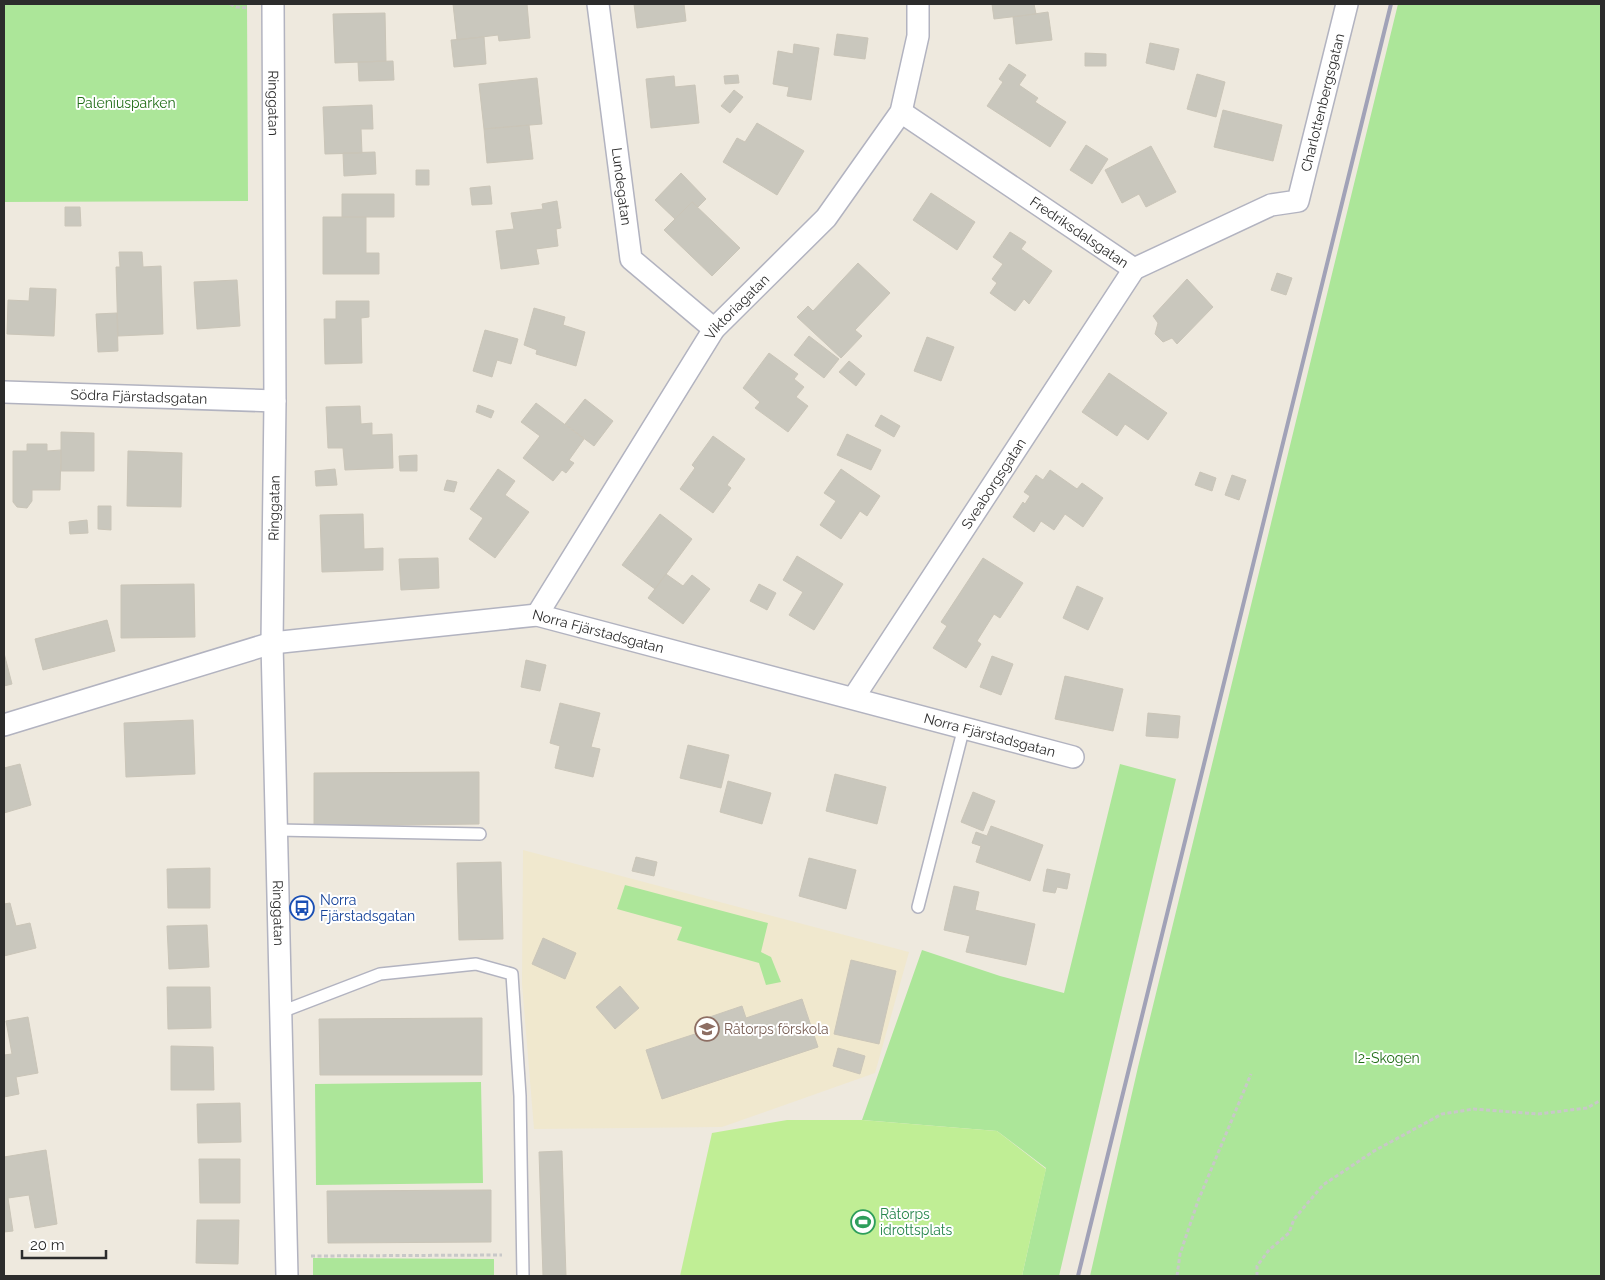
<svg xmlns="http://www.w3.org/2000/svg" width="1605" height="1280" viewBox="0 0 1605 1280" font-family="Raleway,sans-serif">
  <rect width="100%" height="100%" fill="#eee9de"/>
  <path fill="#f0e8ce" d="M523 850 909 952 875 1073 722 1127 534 1129 522 984Z"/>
  <path fill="#ace699" d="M4 4H247L248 201 4 202Z
    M1398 4H1601V1276H1090L1138 1067Z
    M1120 764 1176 779 1059 1276H1022L1046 1168 997 1131 862 1120 922 950 1000 976 1064 993Z
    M625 885 768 923 761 952 771 957 781 982 766 985 759 963 677 940 682 927 617 909Z
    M481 1082 483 1183 316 1185 315 1084Z
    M313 1258 494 1259V1276H313Z"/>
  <path fill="#c0ee95" d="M787 1120H862L997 1131 1046 1169 1022 1276H680L712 1133Z"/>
  <path fill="#c9c7bd" stroke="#cac5b8" d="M453 4H527L530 38 499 41 498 35 457 40Z
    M634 4H684L686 21 637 28Z
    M992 4H1034L1036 14 994 19Z
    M1048 12 1052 40 1016 44 1013 17Z
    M385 13 386 61 335 63 333 14Z
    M837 34 868 38 865 59 834 55Z
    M484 37 486 64 454 67 451 40Z
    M1150 43 1179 49 1174 70 1146 63Z
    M794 44 819 48 811 100 787 96 789 87 773 84 778 51 793 54Z
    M1085 53 1106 54V66H1085Z
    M393 61 394 80 359 81 358 62Z
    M1009 64 1026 75 1019 85 1038 98 1035 102 1066 122 1050 147 987 106 1003 82 999 79Z
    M1197 74 1225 82 1216 117 1187 109Z
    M738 75 739 83 725 84 724 76Z
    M674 76 675 87 695 85 699 123 651 128 646 79Z
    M537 78 542 124 484 129 479 84Z
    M734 90 743 97 730 113 721 106Z
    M372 105 373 129H361L362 153 325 154 323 107Z
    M1223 110 1282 125 1273 161 1214 147Z
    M757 123 804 151 777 195 723 162 737 138 745 142Z
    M529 125 533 159 487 163 484 129Z
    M1086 145 1108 159 1092 184 1070 170Z
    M1151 146 1176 192 1146 207 1139 194 1122 203 1105 170Z
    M375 152 376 174 344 176 343 153Z
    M416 170H429V185H416Z
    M681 173 706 199 698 207 692 202 675 219 655 200Z
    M490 186 492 204 472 205 470 188Z
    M931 193 975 222 957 250 913 220Z
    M342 194H394V217H342Z
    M557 201 561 228 556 229 558 246 536 249 539 264 501 269 496 231 514 229 511 213 543 209 542 204Z
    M692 202 740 248 712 276 664 230Z
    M65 207H80L81 226H65Z
    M323 217H366V253H379V274H323Z
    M1010 232 1026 242 1021 249 1052 271 1029 304 1024 299 1015 311 990 293 997 283 992 279 1003 264 993 257Z
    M119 252H142L143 267 161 266 163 334 118 336 116 267H120Z
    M858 263 890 293 855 330 862 336 841 358 797 317 808 306 813 311Z
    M1277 273 1292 278 1286 295 1271 290Z
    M1187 279 1213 307 1177 344 1172 338 1163 342 1155 334 1158 323 1153 316Z
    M237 280 240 326 197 329 194 282Z
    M30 288 56 289 54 336 7 334 8 300 29 301Z
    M336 301H369V317L361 318 362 363 325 364 324 319H336Z
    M534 308 565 317 563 325 585 332 576 366 536 354 537 350 524 345Z
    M117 313 118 351 98 352 96 314Z
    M485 330 518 339 511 364 497 360 492 377 473 371Z
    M809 336 839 359 824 378 794 355Z
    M927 337 954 347 941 381 914 371Z
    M769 353 798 374 794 379 804 387 796 397 808 406 788 432 755 408 760 402 743 388Z
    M849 361 865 374 856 386 839 372Z
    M1109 373 1167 413 1148 440 1125 424 1117 436 1082 412Z
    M585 399 613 421 594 446 565 424Z
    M536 403 584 439 569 460 574 463 566 473 562 470 553 481 523 458 540 436 521 422Z
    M478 405 494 411 491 418 476 412Z
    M360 406 361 424 372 423V435L392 434 393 468 345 470 343 448H328L326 407Z
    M881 415 900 426 894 437 875 426Z
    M61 432 94 433V471H61Z
    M847 434 881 450 871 470 837 455Z
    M713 436 745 459 727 485 731 488 713 513 680 489 695 468 692 465Z
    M27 444H47V451L61 450 60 490H32V501L27 508 17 507 13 502V451H27Z
    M128 451 182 453 181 507 127 506Z
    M417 455V471H400L399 456Z
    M335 469 337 485 316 486 315 471Z
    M498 469 515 481 505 495 529 512 495 558 469 539 483 518 470 509Z
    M841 469 880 496 867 516 860 511 841 539 820 525 836 501 824 493Z
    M1050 470 1077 489 1082 483 1103 498 1083 527 1065 514 1054 530 1041 521 1034 532 1013 517 1023 502 1025 504 1030 496 1024 492 1036 475 1043 480Z
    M1200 472 1216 478 1212 491 1195 485Z
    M1232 475 1246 480 1239 500 1225 495Z
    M447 480 457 482 454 492 444 490Z
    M98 506H111V530L98 529Z
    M363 514 364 549 383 548V570L322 572 320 515Z
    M660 514 692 539 655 589 622 565Z
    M87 520 88 533 70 534 69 522Z
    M797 556 843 584 814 630 789 615 803 592 783 580Z
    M438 558 439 588 401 590 399 559Z
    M983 558 1023 583 1000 618 994 614 977 641 981 644 966 668 933 648 947 626 941 622Z
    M666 574 683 586 692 575 710 589 683 624 648 598Z
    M194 584 195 637 121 638V585Z
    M759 584 776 593 767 610 750 601Z
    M1077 586 1103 598 1088 630 1063 618Z
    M107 620 115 651 43 670 35 639Z
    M4 653 12 684 4 686Z
    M992 656 1013 664 1001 695 980 687Z
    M526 660 546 665 540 691 521 687Z
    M1065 676 1123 689 1113 731 1055 719Z
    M560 703 600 713 591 747 600 749 593 777 555 768 560 746 550 743Z
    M1148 713 1180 716 1178 738 1146 736Z
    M193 720 195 774 126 777 124 723Z
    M688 745 729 755 721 788 680 778Z
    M20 764 31 805 4 813V768Z
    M479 772V824L314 826V773Z
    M835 774 886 787 877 824 826 811Z
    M728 781 771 793 762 824 720 812Z
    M973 792 995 801 983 831 961 822Z
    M991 826 1043 845 1030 881 976 862 981 846 972 843 976 832 987 836Z
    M636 857 657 862 654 876 632 871Z
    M809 858 856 870 846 909 799 896Z
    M501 862 503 939 459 940 457 863Z
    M210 868V908H168L167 869Z
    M1047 869 1070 874 1067 889 1057 887 1055 893 1043 891Z
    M954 886 979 892 975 910 1035 924 1026 965 966 952 970 936 944 930Z
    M10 903 16 926 30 923 36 948 4 956V904Z
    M207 925 209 967 169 969 167 926Z
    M543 938 576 953 565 979 532 964Z
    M851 960 896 971 879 1044 834 1034Z
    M620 986 639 1008 615 1029 596 1007Z
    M167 987H210L211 1028 168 1029Z
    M802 999 818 1047 662 1099 646 1050 701 1032 698 1021 742 1006 746 1018Z
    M28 1017 38 1073 16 1077 19 1094 4 1097V1055L12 1054 6 1021Z
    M482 1018V1075H320L319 1019Z
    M171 1046 213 1047 214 1090H171Z
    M838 1048 865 1056 860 1074 833 1066Z
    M240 1103 241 1142 198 1143 197 1104Z
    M46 1150 57 1224 35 1228 29 1195 8 1198 13 1231 4 1232V1157Z
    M562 1151 566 1276H543L539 1152Z
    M199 1159H240V1203H200Z
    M491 1190V1242L328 1243 327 1191Z
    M197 1220H239L238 1264 196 1263Z"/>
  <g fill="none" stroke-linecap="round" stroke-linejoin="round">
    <g stroke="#b2b3c0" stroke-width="14">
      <path id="lane" d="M277 830 480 834
        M918 907 964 727
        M281 1012 380 974 476 964 512 974 520 1096 523 1276"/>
    </g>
    <g stroke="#b2b3c0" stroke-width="24">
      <g id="street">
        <path id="s1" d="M273 4 275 401 272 643 287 1276"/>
        <path id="s2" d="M598 4 631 259 714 329"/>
        <path id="s3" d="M901 112 1134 269"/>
        <path id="s4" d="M1134 269 1271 205 1298 201 1347 4"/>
        <path id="s5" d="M4 392 275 401"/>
        <path id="s6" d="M537 615 714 329 826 218 901 112 918 36V4"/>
        <path id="s7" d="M854 697 1134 269"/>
        <path id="s8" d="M4 725 272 643 537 615 1073 757"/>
      </g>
    </g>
    <path stroke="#c8c8c8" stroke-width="3" stroke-dasharray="4 2.5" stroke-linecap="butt" d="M230 4 236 7 248 8
      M311 1256 502 1255
      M1177 1276 1180 1254 1198 1201 1251 1074
      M1257 1276V1266L1269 1250 1289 1233 1294 1219 1323 1185 1374 1151 1442 1114 1474 1109 1538 1114 1587 1108 1601 1100"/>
    <use href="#lane" stroke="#fff" stroke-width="11"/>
    <use href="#street" stroke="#fff" stroke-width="21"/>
    <path stroke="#a1a2b7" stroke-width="4" d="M1078 1276 1391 4"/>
  </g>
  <defs>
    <g id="bus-ring" transform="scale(1.25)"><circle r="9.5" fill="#fff" stroke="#1a4fb4" stroke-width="1.5"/><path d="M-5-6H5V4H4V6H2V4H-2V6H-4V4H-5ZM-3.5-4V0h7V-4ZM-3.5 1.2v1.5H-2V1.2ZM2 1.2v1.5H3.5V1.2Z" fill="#1a4fb4"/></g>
    <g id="school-ring" transform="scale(1.25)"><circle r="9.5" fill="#fff" stroke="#8d6e63" stroke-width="1.5"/><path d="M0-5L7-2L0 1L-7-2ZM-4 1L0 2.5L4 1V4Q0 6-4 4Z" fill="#8d6e63"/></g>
    <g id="stadium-ring" transform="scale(1.25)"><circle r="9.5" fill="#fff" stroke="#2e9e5b" stroke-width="1.5"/><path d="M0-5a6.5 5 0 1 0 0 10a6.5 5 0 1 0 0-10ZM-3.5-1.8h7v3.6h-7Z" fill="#2e9e5b"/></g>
  </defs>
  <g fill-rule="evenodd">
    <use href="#bus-ring" x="302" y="908"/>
    <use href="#school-ring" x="707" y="1029"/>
    <use href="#stadium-ring" x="863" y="1222"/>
  </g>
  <g text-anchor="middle" stroke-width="4" stroke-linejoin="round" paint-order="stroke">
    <g font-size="14" fill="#226e18" stroke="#fff">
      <text x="126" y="108">Paleniusparken</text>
      <text x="1387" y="1063">I2-Skogen</text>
    </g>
    <g font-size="14" fill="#2c2c2c" stroke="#fff">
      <text dy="5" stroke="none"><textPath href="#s1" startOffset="99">Ringgatan</textPath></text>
      <text dy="5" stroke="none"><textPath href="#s4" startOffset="280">Charlottenbergsgatan</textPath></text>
      <text dy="5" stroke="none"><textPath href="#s2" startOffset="184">Lundegatan</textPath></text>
      <text dy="5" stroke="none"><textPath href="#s3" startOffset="215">Fredriksdalsgatan</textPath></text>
      <text dy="5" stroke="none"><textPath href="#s6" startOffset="368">Viktoriagatan</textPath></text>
      <text dy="5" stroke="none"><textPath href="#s5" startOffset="135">Södra Fjärstadsgatan</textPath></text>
      <text dy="5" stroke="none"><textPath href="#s7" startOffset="255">Sveaborgsgatan</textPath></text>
      <text transform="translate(274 508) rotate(-89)" y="5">Ringgatan</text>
      <text dy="5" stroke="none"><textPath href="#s8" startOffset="610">Norra Fjärstadsgatan</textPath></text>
      <text dy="5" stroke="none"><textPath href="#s8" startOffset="1015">Norra Fjärstadsgatan</textPath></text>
      <text dy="5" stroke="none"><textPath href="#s1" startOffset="909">Ringgatan</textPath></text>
    </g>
    <g font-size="14" fill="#164399" stroke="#fff" text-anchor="start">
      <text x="320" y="905">Norra<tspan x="320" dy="16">Fjärstadsgatan</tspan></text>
    </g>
    <g font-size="14" fill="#785e54" stroke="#fff" text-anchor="start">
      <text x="724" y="1034">Råtorps förskola</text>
    </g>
    <g font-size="14" fill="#27864d" stroke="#fff" text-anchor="start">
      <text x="880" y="1219">Råtorps<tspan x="880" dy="16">idrottsplats</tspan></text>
    </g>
  </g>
  <rect width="1605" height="1280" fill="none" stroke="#2c2c2c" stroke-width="10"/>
  <path d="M22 1250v8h84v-8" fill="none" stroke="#2c2c2c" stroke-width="2.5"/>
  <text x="30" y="1250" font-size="15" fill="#2c2c2c" stroke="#ffffff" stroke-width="4" paint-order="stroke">20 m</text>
</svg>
